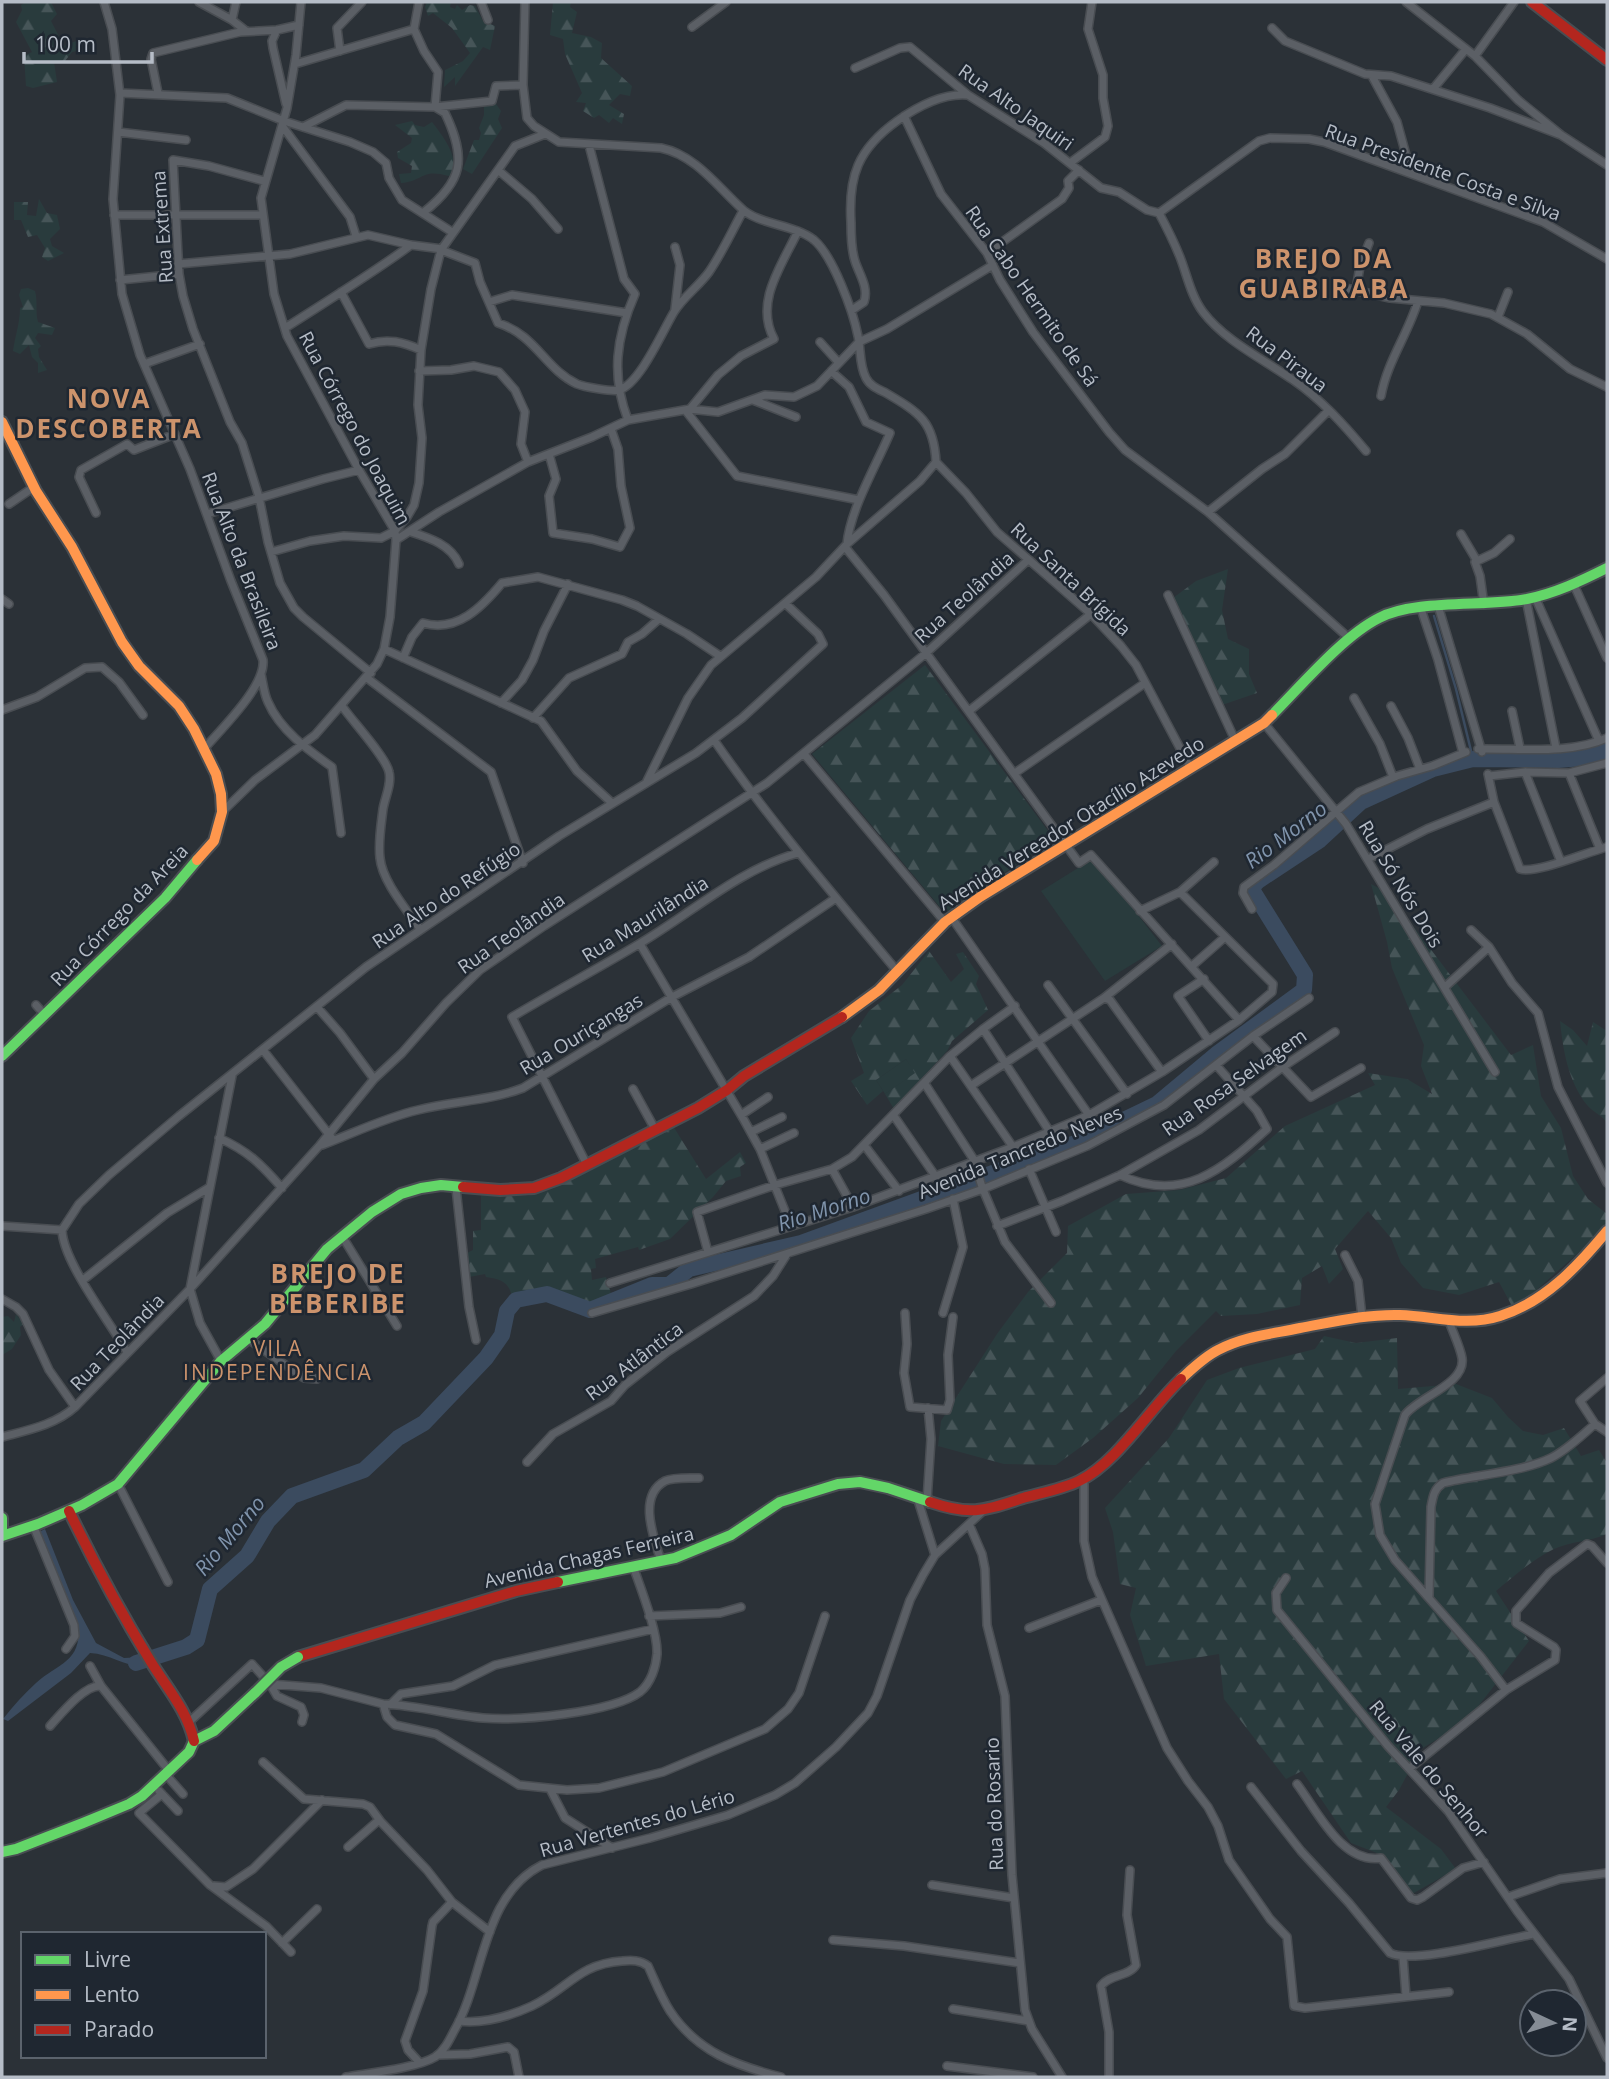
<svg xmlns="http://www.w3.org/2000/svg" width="1609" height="2079" viewBox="0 0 1609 2079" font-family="'Open Sans',sans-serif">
  <defs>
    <pattern id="forest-firs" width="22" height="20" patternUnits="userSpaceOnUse" patternTransform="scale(1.75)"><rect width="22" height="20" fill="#293b3d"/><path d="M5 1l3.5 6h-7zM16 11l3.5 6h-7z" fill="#465558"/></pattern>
  </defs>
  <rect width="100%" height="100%" fill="#2b3137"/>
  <path fill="#293b3d" d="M1094 858 1162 946 1105 981 1041 891Z
    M906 1059 916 1073 885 1094 876 1080Z"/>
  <path fill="url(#forest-firs)" d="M26 2H51L57 14 51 21 64 46 81 39 82 50 72 52 65 61 54 62 57 82 33 88 26 86 24 56 32 52 16 22 22 10 21 5Z
    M427 2H451L450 7 455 9 457 5 462 10 470 5 475 6 483 21 495 26 490 50 483 47 455 86V77L444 87 445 70 463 61 470 53 452 28 433 13 428 16 425 7Z
    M553 2H571L570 7 577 12 572 33 591 37 602 43 601 58 632 86 630 96 620 94 609 105 624 114 622 124 613 118 609 123 599 115 594 118 583 111 586 103 576 102 582 93 565 54 563 39 550 35Z
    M484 104H496L501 111 498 119 502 128 472 174 463 169 474 140H479L481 133 479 128 484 115Z
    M412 121 415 125 424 127 432 122C442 135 463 161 449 176 421 168 424 181 401 183L399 174 411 173 412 166 398 158 397 152 411 143 412 138 395 125Z
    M39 199 47 213 57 215 60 229 50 239 52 246 64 253 48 261 42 257 45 248 37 235 28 237 21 220H14V202H28L27 215 36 216Z
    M28 288 35 291C38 302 35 311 38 322L55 328 52 335 38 333 35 338 41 346 38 349 39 357 47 370 38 373V363L32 357 29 345 20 354 13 351C15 336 20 323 20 308L23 307 19 295 21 289Z
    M1228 569 1222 610 1228 639 1249 649V674L1257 693 1222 705 1173 598 1196 581Z
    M925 665 1054 839 945 913 812 754Z
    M1371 884 1388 893 1511 1055 1533 1045 1541 1096 1561 1128 1573 1176 1588 1199 1607 1214V1227L1514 1310 1499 1282 1459 1295 1423 1288 1401 1263 1391 1238 1368 1211 1335 1249 1343 1269 1329 1284 1322 1266 1302 1278 1300 1305 1257 1314 1221 1316 1216 1311 1176 1351 1138 1398 1093 1438 1056 1465 1004 1464 938 1446 941 1421 997 1334 1028 1292 1067 1253 1068 1226 1126 1194 1179 1190 1226 1178 1285 1126 1375 1085 1368 1073 1407 1079 1432 1094 1421 1066 1424 1045 1392 968 1387 942Z
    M929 951 951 982 964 969 956 954 963 952 979 976 976 984 988 1010 952 1041 947 1051 894 1109 885 1094 915 1073 906 1059 876 1080 883 1091 867 1105 851 1081 864 1073 851 1038 869 1011 902 985Z
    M1560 1021 1573 1030 1587 1046 1593 1022 1607 1031V1123C1602 1115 1593 1112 1587 1105 1568 1081 1563 1050 1560 1021Z
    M673 1126 706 1179 740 1152 746 1163 740 1167 741 1176 726 1181 713 1197 670 1239 639 1250 638 1247 595 1259 596 1268 591 1269 592 1280 606 1277 612 1297 589 1306 550 1291 512 1297C509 1282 501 1279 486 1277L485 1274 469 1277 467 1253 473 1250V1231L481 1230V1193L528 1196 552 1189Z
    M16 1314 24 1324 20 1327 21 1335 12 1349 2 1355V1317L8 1316 14 1322Z
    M1324 1336 1356 1343 1397 1338 1398 1389 1456 1384 1492 1398 1508 1417 1523 1431 1543 1435 1564 1428 1581 1456 1599 1450 1607 1463V1534C1590 1542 1571 1541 1554 1549 1533 1559 1514 1576 1496 1591L1529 1641 1466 1722 1421 1749 1399 1790 1386 1807 1441 1849 1456 1869 1412 1894 1382 1855 1351 1843 1302 1771 1286 1779 1224 1699 1219 1654 1146 1666 1130 1615 1136 1588 1120 1584 1113 1532 1105 1508 1169 1438 1207 1380 1239 1368 1315 1349Z"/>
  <path fill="#3b4b5f" d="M45 1529 73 1600 96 1643 124 1658 143 1657 146 1666C126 1668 111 1654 90 1653L71 1673 8 1721 3 1719C13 1706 24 1694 36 1683 58 1663 82 1662 78 1626L39 1532Z"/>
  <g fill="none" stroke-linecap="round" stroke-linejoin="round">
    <path stroke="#3b4b5f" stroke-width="2.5" d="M1434 616 1456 689 1473 759"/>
    <path stroke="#3b4b5f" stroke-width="16" d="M136 1663 186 1647 197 1640 210 1589 247 1556 268 1521 292 1496 364 1470 398 1438 424 1423 486 1358 502 1335 507 1311 516 1300 547 1294 590 1310 652 1285H669L689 1269 801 1243 1078 1142 1157 1104 1218 1053 1304 990 1305 975 1251 888 1258 881 1320 840 1361 802 1433 769 1473 759 1558 760 1583 758 1607 750"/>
    <g stroke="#494d52" stroke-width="10">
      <path id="street" d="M104 2 112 29 120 95 113 199 122 294 140 355 190 469 231 581 263 660C266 686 221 729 204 749
        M199 2 232 20 246 31
        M481 2 488 20
        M525 2 523 85 527 118 534 126 559 142 661 148C695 155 717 186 741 208 758 225 794 224 814 240 833 256 853 311 858 336 861 349 859 365 866 378 870 386 878 389 886 393 920 413 934 422 936 462
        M1406 2 1475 56 1518 100 1561 135 1607 165
        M232 20 236 2
        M692 27 726 2
        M1272 28 1285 41 1365 74 1391 76 1422 86 1490 108 1561 135
        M414 29 419 2
        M277 30 272 41 273 48 286 104
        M340 51 337 28 362 2
        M1475 56 1514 2
        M295 64 414 29 424 51 438 72 435 107 445 113C467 159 463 181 424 212
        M855 68 900 48 910 47 968 95 1044 143 1101 188 1119 192 1147 210 1159 213
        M1372 76 1397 122 1411 173
        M1433 89 1466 49
        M120 93 227 98 284 121 350 142 373 152 386 163 389 178 402 200 452 232
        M158 93 151 59 153 53 240 32 277 30 299 25
        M904 116 941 194 987 253 1000 280 1033 332 1109 432 1125 450 1208 512 1350 639
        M283 127 350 217 356 236
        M303 127 346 105 435 107 492 101 496 86 523 85
        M118 132 186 140
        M589 145 624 279 635 294C616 337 611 376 628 420
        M1070 163 1105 137 1108 126 1103 98V75L1088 29 1092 2
        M498 170 532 199 558 229
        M264 181 209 166 173 160 179 274 183 296 193 329 230 422 242 443 259 497 268 542 280 583 294 608 303 617 371 673
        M1159 213 1259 141 1270 138 1309 139 1324 142 1543 222 1607 259
        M1159 213C1167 228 1174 242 1180 257 1187 275 1191 296 1203 312 1225 341 1263 359 1293 380 1321 399 1345 426 1366 451
        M114 215H262
        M675 247 680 265 675 309
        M441 250 475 263 480 282 498 323C536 335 545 369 577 384 584 387 613 392 619 390 640 384 663 330 674 312 683 297 699 286 709 272 722 253 732 231 743 211
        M987 253 1062 199 1069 188 1068 181 1079 170
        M178 264 290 254 368 235 411 245
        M120 280 179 274
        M1336 286 1390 298 1444 303 1491 314 1527 334 1570 369 1607 387
        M1356 290 1360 266 1369 243
        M341 292 369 344C388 338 403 342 421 350
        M489 302 512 295 627 313
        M852 310 864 302C869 287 859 274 855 261 851 249 851 235 851 223 848 176 858 149 897 121 917 107 942 93 967 95
        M1498 317 1508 292
        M285 328C327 301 370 275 411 245L442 249
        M820 342 839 363
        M144 364 200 344
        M419 371 451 370 474 366 499 372 515 390 525 412 521 444 528 462
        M831 371 849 387 866 422 890 433C876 466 850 510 847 544
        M1381 396C1387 362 1408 334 1418 301
        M753 400 796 417
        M689 409 718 412 765 395 794 397 817 386 859 342 887 329 993 265
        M686 411 737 476 859 500
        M549 454 556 479 549 496 553 533 592 539 620 547 630 528 621 486 618 449 611 429
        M936 462 966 493 997 532 1091 614 1121 646 1136 665 1190 767
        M9 504 34 487
        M1208 512 1262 469 1285 454 1328 411
        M96 513 79 477 81 470 127 444 134 450 175 434
        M207 514 323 479 359 470
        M411 532C430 538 451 545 459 564
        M1461 534 1477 561
        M396 540 439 512 528 462 592 437 628 420 690 409 718 375 741 356 774 339C754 302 782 265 798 231
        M845 547 884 595 1079 863 1091 855 1239 1020
        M271 552 310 541 344 536 381 538 395 531 407 517 414 505 419 483 422 438 418 405 421 350 431 289 441 250 515 146 545 134
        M1574 585 1607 658
        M1168 595 1235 740
        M1535 597 1599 741
        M2 599 9 604
        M1526 599 1556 748
        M1484 605 1480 576 1475 562 1494 553 1510 539
        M1421 609 1438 660 1463 753
        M1439 609 1482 752
        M384 649 541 721 577 771 612 803
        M403 658 412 637 423 623C457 633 482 607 502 583L538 577 622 600 637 606 687 634 720 656
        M261 674C263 683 264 694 268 702 280 730 308 750 332 767L341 833
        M367 678 491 772 523 863
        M1354 698 1380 744 1393 777
        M501 703 522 680 533 660 544 631 568 584
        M342 706C353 722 386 757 389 772 392 784 385 797 383 809 381 825 378 843 380 858 382 881 407 910 420 929
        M1391 706 1408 738 1420 769
        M2 710 37 697 85 668 102 667 119 682 143 715
        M969 711 1091 614
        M1512 711 1520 748
        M533 718 569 678 622 654 628 642 642 634 659 619
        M1264 723 1346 824 1495 1072
        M714 740C770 821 834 895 897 971
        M1478 749C1519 748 1569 755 1607 738
        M804 754 945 922
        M1525 772 1561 862
        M1015 773 1145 683
        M1569 773 1600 849
        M1488 774 1494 802 1520 869C1537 874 1587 852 1607 847
        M1489 776 1525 772 1569 773 1607 763
        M647 781 688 698 711 665 816 577 847 544 920 481 936 462
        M222 812 255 780 315 735 377 664 384 649 390 617 396 540 395 531 359 470 287 336 274 294 261 198 287 108 296 55 301 2
        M1368 859 1427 829 1494 802
        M1252 909 1243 893 1244 887 1274 865 1359 792 1397 776 1432 766 1466 752
        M1140 911 1180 892 1214 862
        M952 918 1089 1115
        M1471 930 1489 947 1512 983 1538 1013 1558 1087 1607 1183
        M640 944 744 1120 760 1149 791 1226
        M1192 966 1225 937
        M1204 979 1178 996 1209 1041
        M1048 985 1127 1094
        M1445 987 1489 947
        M1104 998 1110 1000 1162 1072
        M36 1005 45 1015
        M317 1007 340 1033 374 1079
        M983 1029 1050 1132
        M1253 1036 1311 1097 1361 1068
        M263 1050 331 1137
        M950 1056 1013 1147
        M925 1084 974 1160 982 1187 1005 1242 1051 1303
        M972 1085 1104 998 1172 944
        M633 1089 656 1131
        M741 1115 768 1097
        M894 1116 936 1177
        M751 1132 782 1117
        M219 1138C248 1151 261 1164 282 1188
        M322 1145C354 1133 384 1118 418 1110 453 1101 489 1101 523 1088L672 997 749 957 836 898
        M865 1146 899 1191
        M760 1149 794 1133
        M587 1165 512 1017C554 992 597 969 639 944 692 913 738 870 798 853
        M832 1169 853 1207
        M1029 1169 1056 1232
        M1120 1175C1182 1204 1222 1170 1267 1129L1257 1111 1216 1065
        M456 1188 469 1307 476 1340
        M2 1226 62 1230
        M997 1226 1062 1201 1120 1175 1199 1130 1284 1066 1335 1032
        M342 1236 397 1326
        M708 1252 697 1212 775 1185 832 1169 852 1157 950 1056 983 1029 1015 1006
        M1345 1255 1358 1281 1362 1317
        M83 1280 167 1213 210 1187
        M610 1283 853 1207 1013 1147 1089 1115 1162 1072 1239 1020 1272 992 1273 984 1180 892
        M2 1299 16 1307 23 1314 49 1370 75 1407
        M592 1313 691 1284 926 1209 983 1189 1087 1146 1164 1105 1253 1036 1309 998
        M905 1313 907 1344 904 1373 910 1407 947 1410 950 1400 948 1355 953 1317
        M943 1313 963 1247 953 1199
        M1449 1321C1453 1333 1460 1346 1462 1358 1466 1384 1418 1397 1405 1415L1375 1504 1380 1535 1395 1560 1481 1657 1506 1690
        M248 1339 304 1378 317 1379
        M127 1352C110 1322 63 1262 62 1230L79 1204 109 1175 179 1116 366 967 559 836 696 753 742 718 823 644 818 634 786 604
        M221 1361 200 1323 190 1289 232 1076
        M1607 1378 1580 1401 1595 1424 1607 1432
        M2 1437C28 1430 55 1425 75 1407L190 1289 320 1145 374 1079 402 1053 446 1003 480 970 544 926 767 783 925 654 1028 560
        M527 1462 553 1434 611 1401 625 1385 667 1352 754 1296 773 1276 787 1254
        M1084 1478V1541L1092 1577 1167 1748 1188 1781 1208 1807 1218 1826 1229 1860 1270 1919 1287 1937 1294 2006 1305 2008 1449 1992
        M118 1484 168 1582
        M917 1497 935 1555
        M927 1501 931 1439 928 1408
        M969 1524 982 1554 985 1569 987 1625 1005 1696 1012 1875 1025 2010 1032 2029 1062 2077
        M33 1525 74 1625 75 1636 66 1649
        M661 1561C654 1538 637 1496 665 1481 673 1477 689 1478 699 1478
        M1286 1578 1276 1593 1277 1610 1388 1746 1448 1811 1517 1911 1569 1979 1607 2058
        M1429 1596 1431 1507C1433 1496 1434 1489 1443 1483 1475 1475 1522 1472 1551 1458 1567 1450 1581 1436 1595 1424
        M649 1616 720 1613 741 1607
        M1029 1628 1101 1600
        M90 1666 101 1686 170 1772
        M270 1684 321 1688 383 1704 387 1717 395 1725 436 1734 519 1785 567 1790 599 1788 663 1772 765 1729 788 1709 799 1693 825 1616
        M383 1704C417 1705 450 1715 483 1718 519 1721 612 1713 640 1692 651 1683 656 1667 657 1654 658 1632 641 1589 633 1566
        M391 1704 401 1694 453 1686 495 1665 653 1629
        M188 1723 252 1664 270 1684 277 1696 301 1707 304 1715 302 1722
        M50 1726C61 1714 85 1684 101 1686
        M263 1762 304 1799 363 1804 370 1807 381 1822 427 1870 452 1902 490 1932
        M1410 1768 1506 1690 1555 1660 1556 1650 1554 1647 1516 1623V1611L1549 1573 1587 1544 1592 1546 1607 1563
        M167 1776 183 1794
        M1297 1784C1318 1812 1342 1864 1381 1858L1411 1898 1417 1900 1423 1897 1463 1868 1484 1862
        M1251 1787 1301 1851 1349 1903 1390 1953C1413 1965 1504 1939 1534 1934
        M550 1789 565 1818 612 1848
        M159 1791 178 1811
        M162 1794 139 1813 210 1885 266 1926 291 1952
        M348 1847 379 1820
        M932 1885 1014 1898
        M214 1886 226 1887 253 1869 322 1800
        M1508 1897 1560 1879 1607 1873
        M833 1940 904 1946 1020 1963
        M282 1943 317 1909
        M1403 1957 1406 1996
        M953 2009 1029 2021
        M459 2021C483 2024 510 2016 532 2006 568 1989 578 1964 622 1961 632 1960 640 1960 648 1966 655 1981 661 1997 670 2011 697 2052 737 2066 781 2077
        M438 2055 470 2054 508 2047 514 2052 519 2077
        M419 2062 408 2050 405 2041 423 1991 432 1926 433 1922 452 1902
        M947 2066 1033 2077
        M346 2077C369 2073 417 2068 435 2057 444 2051 449 2041 454 2031 485 1978 481 1896 542 1865L650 1838 728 1815 775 1795 795 1783 836 1747 868 1713 877 1696 910 1600 923 1575 935 1555 983 1511
        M1109 2077V2032L1101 1986C1109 1974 1129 1977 1136 1965L1127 1915 1130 1870"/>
    </g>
    <g stroke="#494d52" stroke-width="14">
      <path id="fast" d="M1272 715C1301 686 1343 636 1379 618 1415 599 1486 607 1527 599 1556 593 1581 581 1607 568
        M2 1056 165 898 197 860
        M2 1518V1536
        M2 1536 38 1524 82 1505 118 1484 221 1361 265 1324 327 1249 372 1212 401 1194 421 1188 441 1185 463 1187
        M558 1582 675 1558 731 1535 780 1502 838 1484 860 1482 888 1488 930 1502
        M2 1852 16 1849 83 1823 129 1804 142 1796 189 1752 194 1741 214 1731 256 1692"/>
    </g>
    <g stroke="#494d52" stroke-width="14">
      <path id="slow" d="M2 422 36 491 72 547 122 642 139 666 179 706 194 729 216 774 221 794 222 812 214 841 197 860
        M842 1017 879 990 945 922 980 897 1264 723 1272 715
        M1181 1379C1192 1369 1204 1357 1218 1350 1245 1336 1272 1334 1300 1328 1333 1322 1366 1314 1400 1315 1434 1316 1466 1327 1500 1316 1545 1302 1578 1266 1607 1231"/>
    </g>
    <g stroke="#494d52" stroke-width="14">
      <path id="jam" d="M1532 2 1607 60
        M463 1187 500 1190 534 1188 561 1178 698 1108 727 1090 744 1076 842 1017
        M930 1502C971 1516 983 1511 1023 1498 1041 1493 1062 1489 1079 1481 1117 1463 1150 1408 1181 1379
        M69 1511C94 1563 121 1613 151 1662 167 1688 187 1710 194 1741
        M298 1657 516 1591 558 1582"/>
    </g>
    <use href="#street" stroke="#5b5f65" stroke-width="7"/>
    <use href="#fast" stroke="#63d668" stroke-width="10"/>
    <use href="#slow" stroke="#ff974d" stroke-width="10"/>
    <use href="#jam" stroke="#b3261e" stroke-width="10"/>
    <g stroke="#494d52" stroke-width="14" stroke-linecap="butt">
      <path id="fast-bridge" d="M256 1692 281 1667 298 1657"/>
    </g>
    <use href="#fast-bridge" stroke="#63d668" stroke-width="10"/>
  </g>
  <g text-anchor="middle" stroke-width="5" stroke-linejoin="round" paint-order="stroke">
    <g font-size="19" fill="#b6bdc7" stroke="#1f2731">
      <text transform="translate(1016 107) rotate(35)" y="7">Rua Alto Jaquiri</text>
      <text transform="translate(1443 172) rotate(20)" y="7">Rua Presidente Costa e Silva</text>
      <text transform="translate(162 227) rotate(-94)" y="7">Rua Extrema</text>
      <text transform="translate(1032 296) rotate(55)" y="7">Rua Cabo Hermito de Sá</text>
      <text transform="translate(1287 359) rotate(37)" y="7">Rua Piraua</text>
      <text transform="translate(355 428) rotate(62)" y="7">Rua Córrego do Joaquim</text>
      <text transform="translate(242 561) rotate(69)" y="7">Rua Alto da Brasileira</text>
      <text transform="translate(1071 579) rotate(43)" y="7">Rua Santa Brígida</text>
      <text transform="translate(964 597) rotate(-42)" y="7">Rua Teolândia</text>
      <text transform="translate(1071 823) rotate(-32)" y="7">Avenida Vereador Otacílio Azevedo</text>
      <text transform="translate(1401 884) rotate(59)" y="7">Rua Só Nós Dois</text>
      <text transform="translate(446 895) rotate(-34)" y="7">Rua Alto do Refúgio</text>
      <text transform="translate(119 915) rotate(-46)" y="7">Rua Córrego da Areia</text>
      <text transform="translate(645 919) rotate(-32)" y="7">Rua Maurilândia</text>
      <text transform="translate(511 933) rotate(-35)" y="7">Rua Teolândia</text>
      <text transform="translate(581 1034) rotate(-31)" y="7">Rua Ouriçangas</text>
      <text transform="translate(1234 1082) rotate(-35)" y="7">Rua Rosa Selvagem</text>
      <text transform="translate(1020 1152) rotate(-22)" y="7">Avenida Tancredo Neves</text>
      <text transform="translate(117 1342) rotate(-46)" y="7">Rua Teolândia</text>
      <text transform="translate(634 1361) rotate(-37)" y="7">Rua Atlântica</text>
      <text transform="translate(589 1557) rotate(-13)" y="7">Avenida Chagas Ferreira</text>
      <text transform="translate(1429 1769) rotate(50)" y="7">Rua Vale do Senhor</text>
      <text transform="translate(994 1804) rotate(-92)" y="7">Rua do Rosario</text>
      <text transform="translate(637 1823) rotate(-16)" y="7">Rua Vertentes do Lério</text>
    </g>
    <g font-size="21" font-style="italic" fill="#8094ac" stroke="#1f2731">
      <text transform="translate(1286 835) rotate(-37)" y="7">Rio Morno</text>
      <text transform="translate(824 1210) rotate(-18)" y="7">Rio Morno</text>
      <text transform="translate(230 1536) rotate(-50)" y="7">Rio Morno</text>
    </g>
    <g font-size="21" letter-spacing="2" fill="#cc936c" stroke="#1f2731">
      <text x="278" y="1356">VILA<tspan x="278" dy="24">INDEPENDÊNCIA</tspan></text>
    </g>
    <g font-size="26" font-weight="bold" letter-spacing="2" fill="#cc936c" stroke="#1f2731">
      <text x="1324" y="268">BREJO DA<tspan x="1324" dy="30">GUABIRABA</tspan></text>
      <text x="109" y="408">NOVA<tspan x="109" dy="30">DESCOBERTA</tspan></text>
      <text x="338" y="1283">BREJO DE<tspan x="338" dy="30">BEBERIBE</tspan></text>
    </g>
  </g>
  <rect width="1609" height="2079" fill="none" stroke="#b6bdc7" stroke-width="7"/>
  <rect x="21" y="1932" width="245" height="126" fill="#1f2731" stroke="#5b636d" stroke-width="2"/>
  <rect x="35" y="1955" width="35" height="10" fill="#63d668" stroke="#5b636d" stroke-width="2"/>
  <text x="84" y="1967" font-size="21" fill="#b6bdc7">Livre</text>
  <rect x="35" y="1990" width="35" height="10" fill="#ff974d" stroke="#5b636d" stroke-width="2"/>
  <text x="84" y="2002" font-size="21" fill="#b6bdc7">Lento</text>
  <rect x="35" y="2025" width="35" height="10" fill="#b3261e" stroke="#5b636d" stroke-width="2"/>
  <text x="84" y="2037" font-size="21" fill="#b6bdc7">Parado</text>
  <g transform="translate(1553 2023) rotate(94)"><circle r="33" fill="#1f2731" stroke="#5b636d" stroke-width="2"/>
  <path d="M0-5L12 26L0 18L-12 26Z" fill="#858c95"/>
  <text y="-10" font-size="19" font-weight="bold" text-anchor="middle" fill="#b6bdc7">N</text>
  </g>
  <path d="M24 52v10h128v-10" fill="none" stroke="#b6bdc7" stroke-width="3.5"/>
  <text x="35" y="52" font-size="21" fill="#b6bdc7" stroke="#1f2731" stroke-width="5" paint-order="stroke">100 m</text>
</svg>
